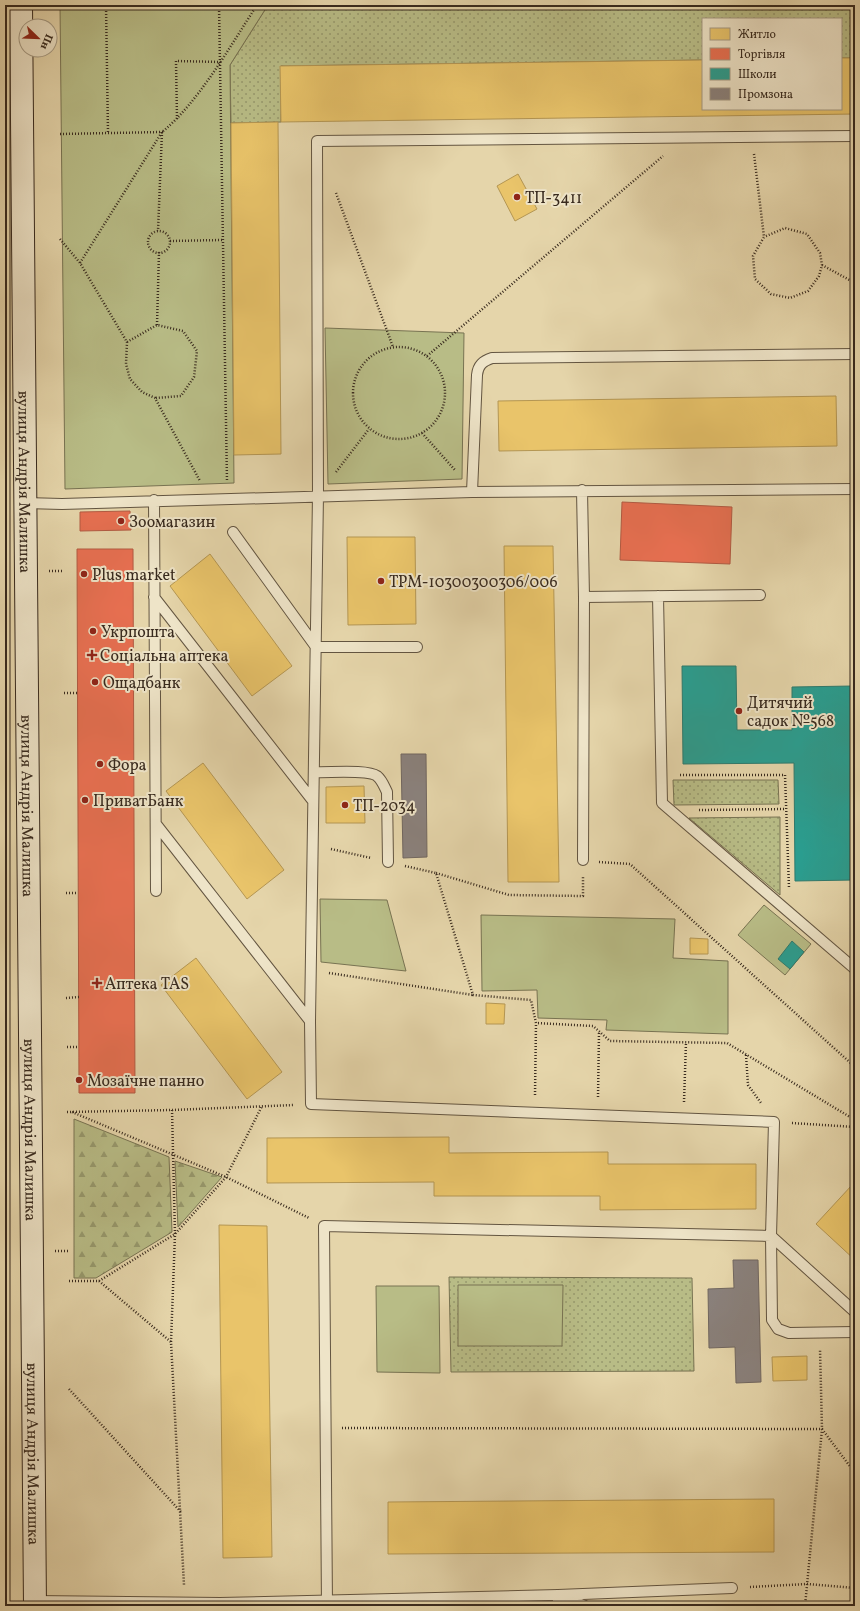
<svg xmlns="http://www.w3.org/2000/svg" width="860" height="1611" viewBox="0 0 860 1611" font-family="Vollkorn,serif">
  <defs>
    <pattern id="grass-dots" width="8" height="8" patternUnits="userSpaceOnUse"><rect width="8" height="8" fill="#b8bc86"/><path d="M2 2h.1M6 6h.1" fill="none" stroke="#97996d" stroke-width="1.8" stroke-linecap="round"/></pattern>
    <pattern id="forest-firs" width="22" height="20" patternUnits="userSpaceOnUse"><rect width="22" height="20" fill="#b8bc86"/><path d="M5 1l3.5 6h-7zM16 11l3.5 6h-7z" fill="#97996d"/></pattern>
  </defs>
  <rect width="100%" height="100%" fill="#e5d5aa"/>
  <filter id="stains"><feTurbulence type="fractalNoise" baseFrequency=".005" numOctaves="4"/><feColorMatrix values="0 0 0 0 .2 0 0 0 0 .09 0 0 0 0 .02 0 0 0 .5 -.17"/></filter>
  <radialGradient id="worn" r=".72"><stop offset=".6" stop-color="#630" stop-opacity="0"/><stop offset="1" stop-color="#630" stop-opacity=".3"/></radialGradient>
  <path fill="url(#grass-dots)" stroke="#787352" d="M268 5H855V58H841V19H703V60L281 66V122L231 123 230 65Z
    M673 780H778L779 804 674 805Z
    M780 817V895L689 818Z
    M449 1277 692 1278 694 1371 451 1372Z"/>
  <path fill="url(#forest-firs)" stroke="#787352" d="M74 1119 169 1157 172 1232 96 1278H74Z
    M175 1161 222 1177 178 1227Z"/>
  <path fill="#b8bc86" stroke="#787352" d="M60 5H268L230 65 234 483 65 489Z
    M325 328 464 333 462 479 328 484Z
    M320 899 387 900 406 971 321 962Z
    M764 905 811 944 785 975 738 935Z
    M481 915 675 919 673 958 728 961V1034L606 1030 607 1020 538 1018 537 990 482 991Z
    M458 1285H563L562 1346H458Z
    M376 1286H439L440 1373 377 1372Z"/>
  <path fill="#e9c46a" stroke="#b49653" d="M841 58H855V114L281 122 280 66 703 60V109H841Z
    M278 122 281 454 234 455 231 123Z
    M518 174 537 209 515 221 497 186Z
    M836 396 837 446 499 451 498 401Z
    M347 537H415L416 624 348 625Z
    M504 546H553L559 882H508Z
    M210 554 292 666 252 696 170 586Z
    M203 763 284 870 247 899 166 791Z
    M364 786 365 823H326V787Z
    M690 938 708 939V954H690Z
    M196 958 282 1072 247 1099 161 985Z
    M486 1003 505 1004 504 1024H486Z
    M449 1137V1153L608 1152V1164H756V1209L600 1210V1196H434V1182L267 1183V1138Z
    M852 1185 855 1188V1260L816 1224Z
    M219 1225 267 1226 272 1557 223 1558Z
    M807 1356V1380L773 1381 772 1357Z
    M774 1499V1552L388 1554V1502Z"/>
  <path fill="#e76f51" stroke="#b25a42" d="M622 502 732 507 730 564 620 560Z
    M130 511 131 530 80 531V512Z
    M77 549H133L135 1093H79Z"/>
  <path fill="#2a9d8f" stroke="#2e7a6d" d="M682 666H736L737 730H792V687L853 686 854 880 795 881 794 763 683 764Z
    M792 941 804 952 790 969 778 959Z"/>
  <path fill="#8a817c" stroke="#716760" d="M401 754H426L427 857 403 858Z
    M733 1260H758L761 1382 736 1383 735 1347 709 1348 708 1289 734 1288Z"/>
  <g fill="none" stroke-linecap="round" stroke-linejoin="round">
    <g stroke="#635541" stroke-width="12">
      <path id="lane" d="M855 136 317 141 318 495 310 1021 311 1104 774 1122 771 1236 772 1320 778 1329 789 1333 855 1332
        M582 490 584 597 583 860
        M472 492 477 375C478 365 483 361 492 358L855 354
        M154 500 156 891
        M25 503 62 504 472 492 855 489
        M233 532 316 647H417
        M658 596 662 803 855 969
        M154 597 313 801
        M584 597 760 595
        M314 772C327 773 367 769 377 776 382 780 384 786 387 792L388 862
        M156 824 310 1021
        M35 1601 220 1603 558 1595 732 1588
        M327 1606 324 1226 771 1236 855 1312
        M558 1606V1595L585 1606"/>
    </g>
    <g stroke="#382a1e" stroke-width="24">
      <g id="secondary">
        <path id="s1" d="M21 5 35 1606"/>
      </g>
    </g>
    <path stroke="#382a1e" stroke-width="2.5" stroke-dasharray="1 2" stroke-linecap="butt" d="M106 5 108 133
      M219 5 227 482
      M177 119 176 61 220 62
      M60 134 162 132 158 231
      M754 154 764 237 753 256 755 279 771 294 790 298 808 291 819 276 822 265 820 253 807 234 785 228 764 237
      M336 193 393 347
      M148 242a11 11 0 1 1 22 0a11 11 0 1 1-22 0Z
      M60 239 80 263 127 342 126 364 130 379 142 392 155 398 200 481
      M170 241 222 240
      M80 263 162 132C198 103 231 45 257 5
      M822 265 855 283
      M157 325 159 252
      M127 342 157 325 183 331 197 351 194 377 181 396 155 398
      M353 393a46 46 0 1 1 92 0a46 46 0 1 1-92 0Z
      M427 356 663 156
      M422 433 455 470
      M336 472 369 429
      M49 571H63
      M64 693H78
      M680 775H785L789 888
      M699 810 786 809
      M331 849 371 858
      M599 862 630 864 855 1067
      M405 866 436 873 473 995 531 1000 536 1023 593 1026 610 1041 727 1043 855 1120
      M436 873 509 895 583 896V877
      M66 893H78
      M329 973 473 995
      M66 998 79 997
      M67 1047H79
      M746 1055 748 1085 761 1103
      M535 1095 536 1023
      M598 1097 599 1032
      M684 1102 686 1042
      M172 1110 175 1234 171 1342 184 1585
      M67 1112 172 1110 294 1105
      M72 1112 226 1177 309 1218
      M792 1123 855 1127
      M55 1251H68
      M69 1281H99L175 1234 226 1177 262 1106
      M99 1281 171 1342
      M69 1389 181 1512
      M342 1428 822 1429 855 1473
      M750 1587 807 1584 855 1588
      M805 1606 822 1429 820 1349"/>
    <use href="#lane" stroke="#eee4c8" stroke-width="10"/>
    <use href="#secondary" stroke="#eee4c8" stroke-width="22"/>
  </g>
  <g fill="#8f2418" stroke="#eee4c8" stroke-width="1.5">
    <circle cx="517" cy="197" r="4"/>
    <circle cx="121" cy="521" r="4"/>
    <circle cx="84" cy="574" r="4"/>
    <circle cx="381" cy="581" r="4"/>
    <circle cx="93" cy="631" r="4"/>
    <path d="M90 649h4v4h4v4h-4v4h-4v-4h-4v-4h4z"/>
    <circle cx="95" cy="682" r="4"/>
    <circle cx="739" cy="711" r="4"/>
    <circle cx="100" cy="764" r="4"/>
    <circle cx="85" cy="800" r="4"/>
    <circle cx="345" cy="805" r="4"/>
    <path d="M95 977h4v4h4v4h-4v4h-4v-4h-4v-4h4z"/>
    <circle cx="79" cy="1080" r="4"/>
  </g>
  <g text-anchor="middle" stroke-width="4" stroke-linejoin="round" paint-order="stroke">
    <g font-size="16" fill="#382a1e" stroke="#eee4c8" text-anchor="start">
      <text x="525" y="203">ТП-3411</text>
      <text x="129" y="527">Зоомагазин</text>
      <text x="92" y="580">Plus market</text>
      <text x="389" y="587">ТРМ-10300300306/006</text>
      <text x="101" y="637">Укрпошта</text>
      <text x="100" y="661">Соціальна аптека</text>
      <text x="103" y="688">Ощадбанк</text>
      <text x="747" y="708">Дитячий<tspan x="747" dy="18">садок №568</tspan></text>
      <text x="108" y="770">Фора</text>
      <text x="93" y="806">ПриватБанк</text>
      <text x="353" y="811">ТП-2034</text>
      <text x="105" y="989">Аптека TAS</text>
      <text x="87" y="1086">Мозаїчне панно</text>
    </g>
    <g font-size="16" fill="#382a1e" stroke="#eee4c8">
      <text dy="6" stroke="none"><textPath href="#s1" startOffset="477">вулиця Андрія Малишка</textPath></text>
      <text dy="6" stroke="none"><textPath href="#s1" startOffset="801">вулиця Андрія Малишка</textPath></text>
      <text dy="6" stroke="none"><textPath href="#s1" startOffset="1125">вулиця Андрія Малишка</textPath></text>
      <text dy="6" stroke="none"><textPath href="#s1" startOffset="1449">вулиця Андрія Малишка</textPath></text>
    </g>
  </g>
  <rect width="860" height="1611" fill="none" stroke="#e5d5aa" stroke-width="20"/>
  <rect x="6" y="6" width="848" height="1599" fill="none" stroke="#382a1e" stroke-width="2"/>
  <rect x="10" y="10" width="840" height="1591" fill="none" stroke="#382a1e"/>
  <rect x="702" y="18" width="140" height="92" fill="#eee4c8" stroke="#a59a84"/>
  <rect x="710" y="28" width="20" height="12" fill="#e9c46a" stroke="#a59a84"/>
  <text x="738" y="38" font-size="12" fill="#382a1e">Житло</text>
  <rect x="710" y="48" width="20" height="12" fill="#e76f51" stroke="#a59a84"/>
  <text x="738" y="58" font-size="12" fill="#382a1e">Торгівля</text>
  <rect x="710" y="68" width="20" height="12" fill="#2a9d8f" stroke="#a59a84"/>
  <text x="738" y="78" font-size="12" fill="#382a1e">Школи</text>
  <rect x="710" y="88" width="20" height="12" fill="#8a817c" stroke="#a59a84"/>
  <text x="738" y="98" font-size="12" fill="#382a1e">Промзона</text>
  <g transform="translate(38 38) rotate(113)"><circle r="19" fill="#eee4c8" stroke="#a59a84"/>
  <path d="M0-3L7 15L0 10L-7 15Z" fill="#8f2418"/>
  <text y="-6" font-size="11" font-weight="bold" text-anchor="middle" fill="#382a1e">Пн</text>
  </g>
  <rect width="100%" height="100%" filter="url(#stains)"/>
  <rect width="100%" height="100%" fill="url(#worn)"/>
</svg>
